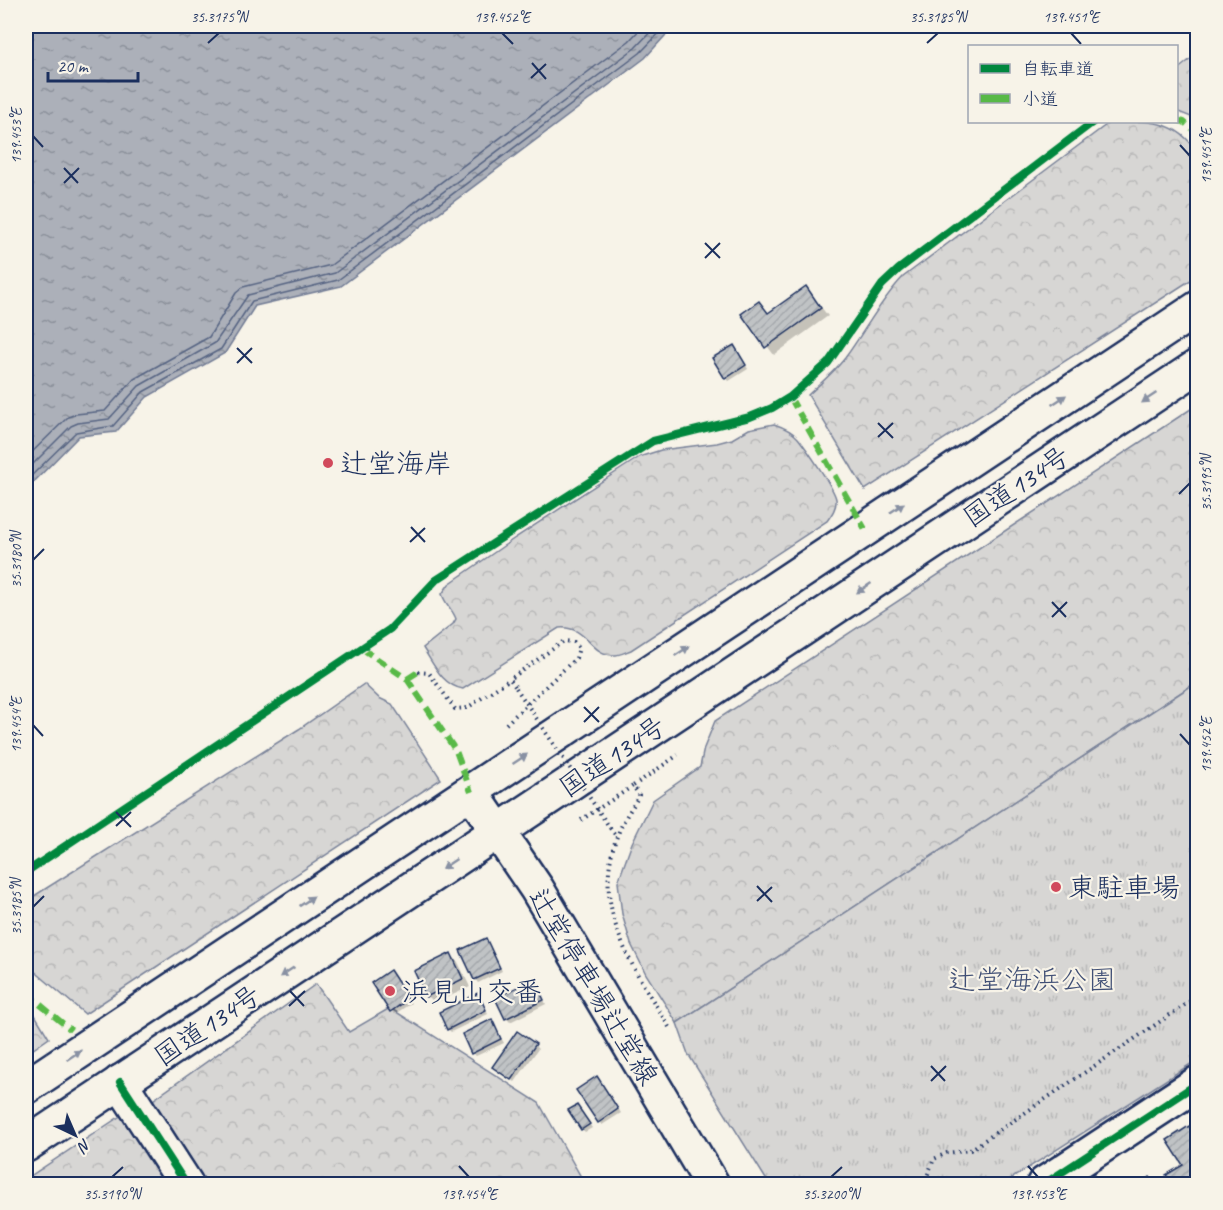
<svg xmlns="http://www.w3.org/2000/svg" width="1223" height="1210" viewBox="0 0 1223 1210" font-family="Caveat,'Klee One',sans-serif">
  <defs>
    <pattern id="forest-crowns" width="20" height="18" patternUnits="userSpaceOnUse" patternTransform="scale(1.5)"><rect width="20" height="18" fill="#d7d6d4"/><path d="M2 6a3 3 0 1 1 6 0M12 15a3 3 0 1 1 6 0" fill="none" stroke="#b8b8b8"/></pattern>
    <pattern id="park-tufts" width="24" height="20" patternUnits="userSpaceOnUse" patternTransform="scale(1.5)"><rect width="24" height="20" fill="#d7d6d4"/><path d="M3 7l-1-3M5 7V3M7 7l1-3M15 17l-1-3M17 17v-4M19 17l1-3" fill="none" stroke="#b8b8b8"/></pattern>
    <pattern id="water-ripples" width="26" height="14" patternUnits="userSpaceOnUse" patternTransform="scale(1.5)"><rect width="26" height="14" fill="#acb0b9"/><path d="M2 4q2-2 4 0t4 0M15 11q2-2 4 0t4 0" fill="none" stroke="#8b909a"/></pattern>
    <pattern id="building-hatch" width="6" height="6" patternUnits="userSpaceOnUse" patternTransform="scale(1.5)"><rect width="6" height="6" fill="#c0c3c5"/><path d="M-1 1l2-2M0 6l6-6M5 7l2-2" fill="none" stroke="#a4a8ac"/></pattern>
  </defs>
  <rect width="100%" height="100%" fill="#f7f3e8"/>
  <filter id="ink" filterUnits="userSpaceOnUse"><feTurbulence type="fractalNoise" baseFrequency=".0167" numOctaves="2"/><feDisplacementMap in="SourceGraphic" scale="12" xChannelSelector="R" yChannelSelector="G"/><feConvolveMatrix kernelMatrix="1 2 1 2 8 2 1 2 1" color-interpolation-filters="sRGB"/></filter>
  <g filter="url(#ink)">
    <path fill="url(#forest-crowns)" stroke="#798299" stroke-width="1.5" d="M1197 54V123L1194 118 1176 111 1177 70Z
      M1110 122C1146 121 1176 118 1197 152V276L865 490 808 395C821 383 834 372 845 358 865 331 880 301 903 277Z
      M1197 405V682L677 1023 646 974 631 944 622 914 618 882 632 843 653 800 700 767 704 748 715 721Z
      M774 424C783 427 792 431 798 438 806 448 834 488 836 499 837 507 832 514 827 521L631 650C625 652 618 656 612 655 590 654 586 625 559 628L463 689C442 685 434 665 423 648L453 624 456 619C453 610 445 604 442 594L449 584 515 538 639 457 661 450 717 443 732 439 749 429Z
      M364 684 379 698 392 704 441 779 85 1014 26 964V901L299 729Z
      M316 984 349 1032 390 1008 539 1103 585 1184H207L153 1100Z
      M26 1005 32 1010 49 1038 26 1054Z
      M122 1115 167 1184H26V1179Z"/>
    <path fill="url(#park-tufts)" stroke="#798299" stroke-width="1.5" d="M1197 682V1060L1003 1184H769L688 1054 677 1023Z"/>
    <path fill="url(#water-ripples)" stroke="#727c95" stroke-width="1.5" d="M26 26H674L645 58 341 286 255 306 225 353 147 397 116 432 79 436 26 490Z"/>
    <path fill="#0003" d="M806 288 828 316 774 355 743 314H769Z
      M737 350 748 369 729 381 726 378Z
      M486 939 502 971 478 983 475 979Z
      M451 954 458 962 470 987 435 1003 428 996Z
      M393 975 411 1003 395 1014 392 1011Z
      M534 981 546 1004 510 1022 506 1018Z
      M478 995 488 1014 451 1032 448 1029Z
      M491 1021 504 1043 476 1056 472 1053Z
      M535 1046 538 1049 515 1082 497 1070Z
      M600 1081 621 1113 602 1125 599 1122Z
      M580 1110 592 1128 585 1132 582 1129Z"/>
    <g fill="none" stroke-linecap="round" stroke-linejoin="round">
      <path stroke="#556382" stroke-width="1.5" d="M26 458 68 417 76 414 105 411 134 379 209 337 236 293 243 287 331 265 629 41 643 26
        M26 471 71 426 78 423 109 419 139 386 215 343 248 295 335 273 635 48 656 26
        M26 481 76 432 113 426 143 392 221 349 252 301 338 280 640 53 666 26"/>
    </g>
    <path fill="url(#building-hatch)" stroke="#1b2f5e" stroke-width="1.5" d="M806 286 821 308 765 348 741 314 759 301 768 313Z
      M734 345 746 365 725 379 712 358Z
      M486 938 500 968 474 980 460 950Z
      M451 953 463 979 426 997 414 971Z
      M390 970 409 999 390 1012 371 983Z
      M534 979 544 1000 505 1019 495 998Z
      M478 993 486 1010 447 1030 439 1012Z
      M492 1019 501 1039 471 1054 462 1034Z
      M517 1031 536 1044 511 1080 492 1067Z
      M597 1076 618 1109 598 1123 576 1090Z
      M577 1105 590 1124 581 1130 568 1110Z
      M1189 1126 1198 1140V1184H1173L1166 1175 1183 1165 1167 1140Z
      M1150 1177 1155 1184H1139Z"/>
    <g fill="none" stroke-linecap="round" stroke-linejoin="round">
      <g stroke="#1b2f5e" stroke-width="38">
        <path id="minor" d="M120 1082 186 1184
          M1044 1184 1198 1083"/>
      </g>
      <g stroke="#1b2f5e" stroke-width="38">
        <path id="major" d="M471 792 537 889 712 1184"/>
      </g>
      <g stroke="#1b2f5e" stroke-width="38">
        <path id="highway" d="M26 1087 1198 308
          M26 1145 1198 366"/>
      </g>
      <path stroke="#1b2f5e" stroke-width="4" stroke-dasharray="1.5 4.5" stroke-linecap="butt" d="M418 672 429 673 455 709 467 708 510 679
        M506 724 576 658 579 648 574 642 564 641 510 679 516 688
        M581 820 633 786
        M610 828 617 837
        M669 1027C639 977 598 920 611 858 613 845 619 830 625 819 629 811 635 804 639 795L633 786 678 755
        M921 1184 926 1179 934 1159 947 1153 970 1150 1198 996"/>
      <use href="#minor" stroke="#f7f3e8" stroke-width="33"/>
      <use href="#major" stroke="#f7f3e8" stroke-width="33"/>
      <use href="#highway" stroke="#f7f3e8" stroke-width="33"/>
      <path stroke="#1b2f5e" stroke-width="4" stroke-dasharray="1.5 4.5" stroke-linecap="butt" d="M516 688 610 828"/>
      <path stroke="#58b947" stroke-width="6" stroke-dasharray="12 6" stroke-linecap="butt" d="M1176 120 1184 122 1198 134
        M790 397 865 529
        M361 648 407 679 456 751 471 792
        M407 679 418 672
        M26 993 71 1030"/>
      <g stroke="#f7f3e8" stroke-width="11">
        <path id="cycleway" d="M26 872 390 629 436 580 653 441 750 417 772 408 790 397 828 363 882 285 899 269 1093 122
          M120 1082 186 1184
          M1044 1184 1198 1083"/>
      </g>
      <use href="#cycleway" stroke="#00873e" stroke-width="8"/>
    </g>
    <defs><path id="oneway-solid" d="M-6-.8H1V-3.2L6.5 0L1 3.2V.8H-6Z" transform="scale(1.5)"/></defs>
    <g fill="#8991a3">
      <use href="#oneway-solid" transform="translate(1149 398) rotate(146)"/>
      <use href="#oneway-solid" transform="translate(1059 400) rotate(-34)"/>
      <use href="#oneway-solid" transform="translate(897 508) rotate(-34)"/>
      <use href="#oneway-solid" transform="translate(864 588) rotate(146)"/>
      <use href="#oneway-solid" transform="translate(682 651) rotate(-34)"/>
      <use href="#oneway-solid" transform="translate(520 759) rotate(-34)"/>
      <use href="#oneway-solid" transform="translate(449 864) rotate(146)"/>
      <use href="#oneway-solid" transform="translate(307 901) rotate(-34)"/>
      <use href="#oneway-solid" transform="translate(287 972) rotate(146)"/>
      <use href="#oneway-solid" transform="translate(74 1055) rotate(-34)"/>
    </g>
  </g>
  <path fill="none" stroke="#1b2f5e" stroke-width="2" d="M502 33 513 44M1071 33 1081 44M208 43 219 33M927 43 938 33M532 63 546 79M531 78 546 64M33 136 43 147M1180 145 1190 156M64 168 78 183M64 183 79 168M705 243 720 258M705 258 720 243M237 348 252 363M237 363 252 348M878 423 893 438M878 437 893 423M1179 494 1190 483M411 527 425 542M410 542 425 528M33 560 44 549M1052 602 1066 617M1052 617 1067 602M584 707 599 722M584 722 599 707M33 725 43 736M1180 734 1190 745M116 812 131 827M116 826 131 812M757 886 772 902M757 901 772 887M33 907 44 896M290 991 304 1006M289 1006 305 991M931 1066 945 1081M931 1081 946 1066M459 1166 469 1177M1028 1166 1038 1177M112 1177 123 1167M831 1177 842 1167"/>
  <g fill="#d1495b" stroke="#f7f3e8" stroke-width="2">
    <circle cx="328" cy="463" r="6"/>
    <circle cx="1056" cy="887" r="6"/>
    <circle cx="390" cy="991" r="6"/>
  </g>
  <g text-anchor="middle" stroke-width="4.5" stroke-linejoin="round" paint-order="stroke">
    <g font-size="28" fill="#1b2f5e" stroke="#f7f3e8" text-anchor="start">
      <text x="340" y="473">辻堂海岸</text>
      <text x="1068" y="897">東駐車場</text>
      <text x="402" y="1001">浜見山交番</text>
    </g>
    <g font-size="28" fill="#1b2f5e" stroke="#f7f3e8">
      <text transform="translate(1016 486) rotate(-34)" y="10">国道134号</text>
      <text transform="translate(612 756) rotate(-34)" y="10">国道134号</text>
      <text transform="translate(594 986) rotate(59)" y="10">辻堂停車場辻堂線</text>
      <text transform="translate(207 1025) rotate(-34)" y="10">国道134号</text>
    </g>
    <g font-size="28" fill="#415076" stroke="#f7f3e8">
      <text x="1032" y="989">辻堂海浜公園</text>
    </g>
  </g>
  <rect width="1223" height="1210" fill="none" stroke="#f7f3e8" stroke-width="66"/>
  <rect x="968" y="45" width="210" height="78" fill="#f7f3e8" stroke="#9fa5b1" stroke-width="1.5"/>
  <rect x="980" y="64" width="30" height="9" fill="#00873e" stroke="#9fa5b1" stroke-width="1.5"/>
  <text x="1022" y="75" font-size="18" fill="#1b2f5e">自転車道</text>
  <rect x="980" y="94" width="30" height="9" fill="#58b947" stroke="#9fa5b1" stroke-width="1.5"/>
  <text x="1022" y="105" font-size="18" fill="#1b2f5e">小道</text>
  <g transform="translate(75 1135) rotate(136)" stroke="#f7f3e8" stroke-width="4.5" paint-order="stroke">
  <path d="M0-4.5L10 22L0 15L-10 22Z" fill="#1b2f5e"/>
  <text y="-9" font-size="16" font-weight="bold" text-anchor="middle" fill="#1b2f5e">N</text>
  </g>
  <path d="M48 72v9h90v-9" fill="none" stroke="#1b2f5e" stroke-width="3"/>
  <text x="57" y="72" font-size="18" fill="#1b2f5e" stroke="#f7f3e8" stroke-width="4.5" paint-order="stroke">20 m</text>
  <rect x="33" y="33" width="1157" height="1144" fill="none" stroke="#1b2f5e" stroke-width="2"/>
  <g font-size="15" text-anchor="middle" fill="#1b2f5e">
    <text x="219" y="22">35.3175°N</text>
    <text x="502" y="22">139.452°E</text>
    <text x="938" y="22">35.3185°N</text>
    <text x="1071" y="22">139.451°E</text>
    <text transform="translate(16 136) rotate(-90)" y="5">139.453°E</text>
    <text transform="translate(1206 156) rotate(-90)" y="5">139.451°E</text>
    <text transform="translate(1206 483) rotate(-90)" y="5">35.3195°N</text>
    <text transform="translate(16 560) rotate(-90)" y="5">35.3180°N</text>
    <text transform="translate(16 725) rotate(-90)" y="5">139.454°E</text>
    <text transform="translate(1206 745) rotate(-90)" y="5">139.452°E</text>
    <text transform="translate(16 907) rotate(-90)" y="5">35.3185°N</text>
    <text x="112" y="1199">35.3190°N</text>
    <text x="469" y="1199">139.454°E</text>
    <text x="831" y="1199">35.3200°N</text>
    <text x="1038" y="1199">139.453°E</text>
  </g>
</svg>
